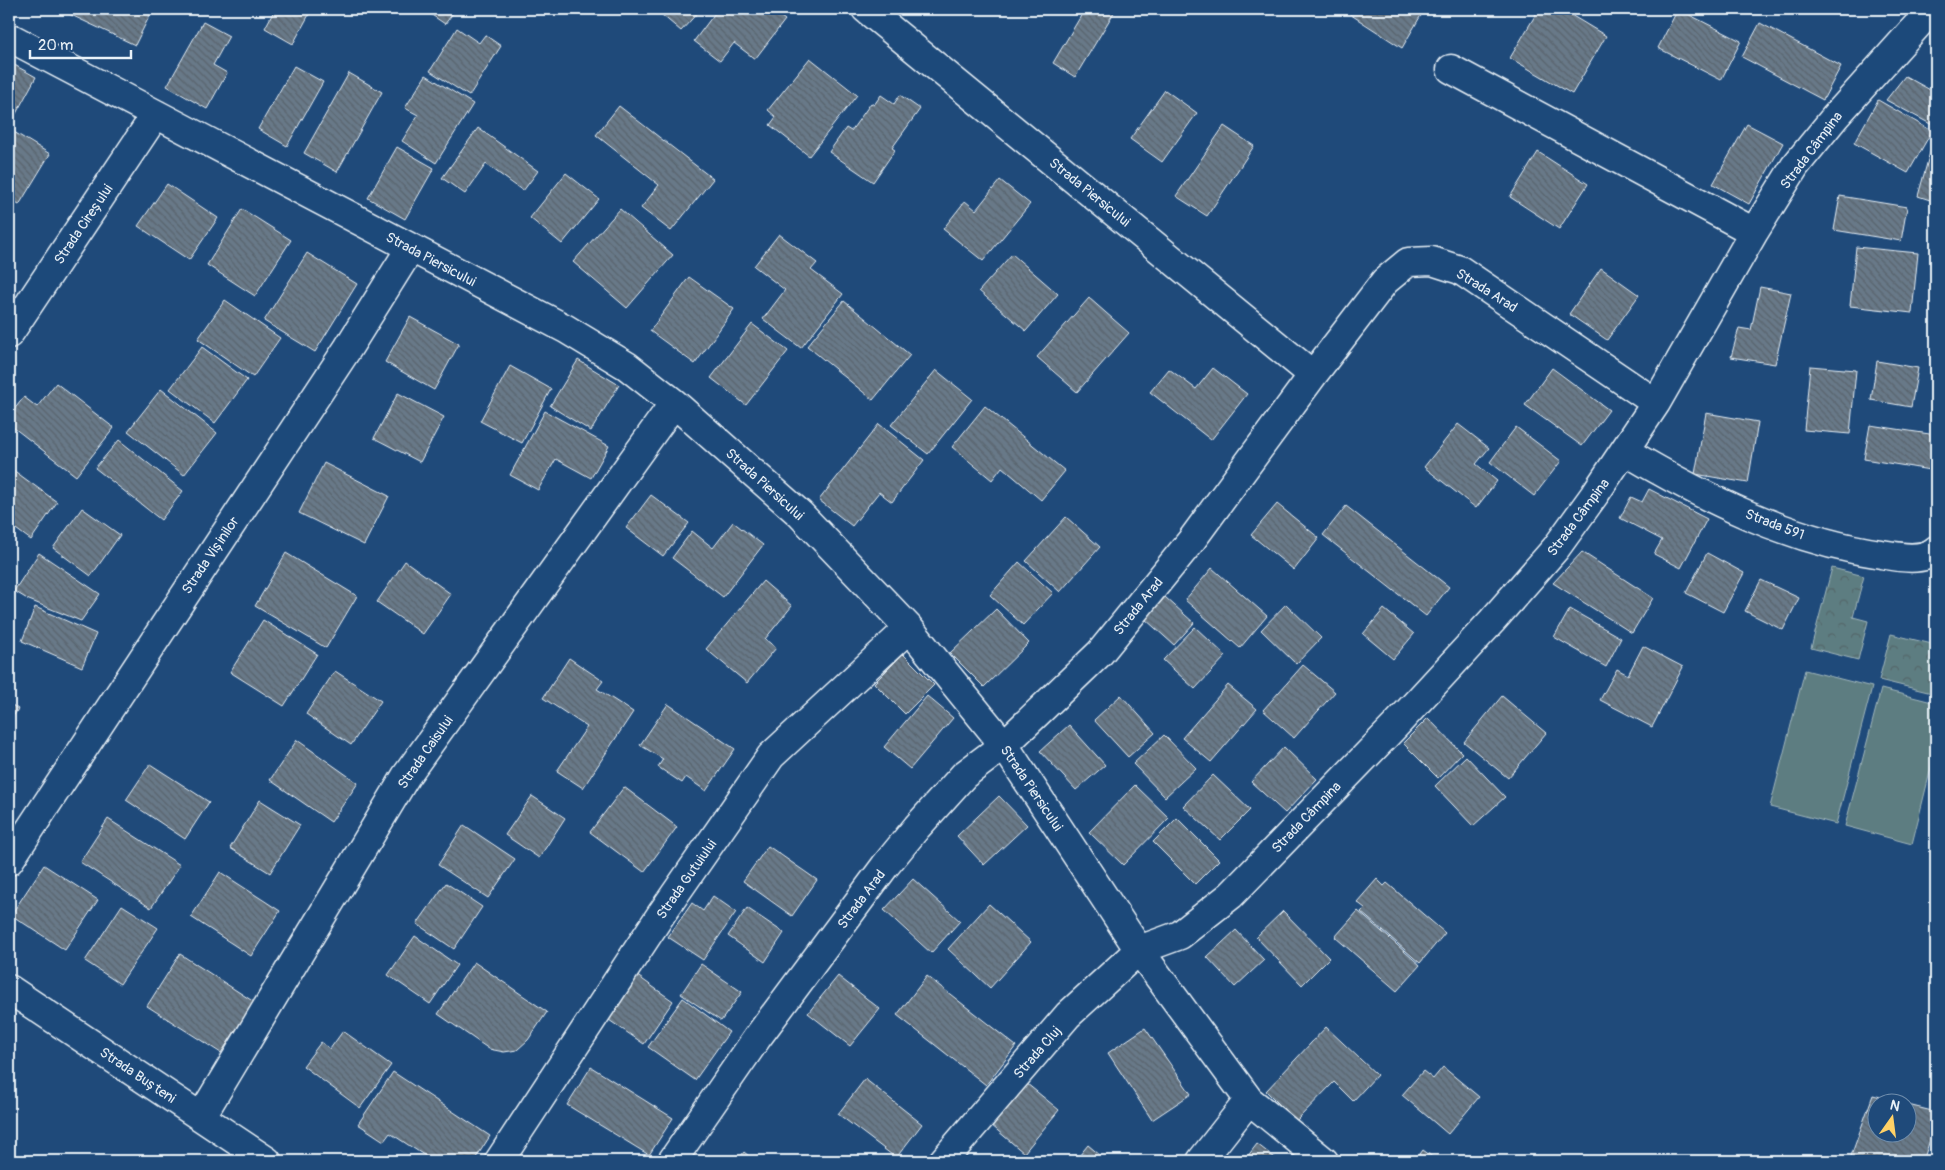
<svg xmlns="http://www.w3.org/2000/svg" width="1945" height="1170" viewBox="0 0 1945 1170" font-family="Pangolin,sans-serif">
  <defs>
    <pattern id="park-crowns" width="20" height="18" patternUnits="userSpaceOnUse" patternTransform="scale(1.25)"><rect width="20" height="18" fill="#5d7d81"/><path d="M2 6a3 3 0 1 1 6 0M12 15a3 3 0 1 1 6 0" fill="none" stroke="#536568"/></pattern>
    <pattern id="building-back-hatch" width="6" height="6" patternUnits="userSpaceOnUse" patternTransform="scale(1.25)"><rect width="6" height="6" fill="#687988"/><path d="M-1 5l2 2M0 0l6 6M5-1l2 2" fill="none" stroke="#59636c"/></pattern>
  </defs>
  <rect width="100%" height="100%" fill="#1f4a7a"/>
  <filter id="ink" filterUnits="userSpaceOnUse"><feTurbulence type="fractalNoise" baseFrequency=".02" numOctaves="2"/><feDisplacementMap in="SourceGraphic" scale="10" xChannelSelector="R" yChannelSelector="G"/><feConvolveMatrix kernelMatrix="1 2 1 2 8 2 1 2 1" color-interpolation-filters="sRGB"/></filter>
  <g filter="url(#ink)">
    <path fill="#5d7d81" stroke="#a2b7bc" d="M1805 670 1872 687 1836 824 1770 807Z
      M1881 689 1936 703V748L1912 844 1845 826Z"/>
    <path fill="url(#park-crowns)" stroke="#a2b7bc" d="M1832 568 1864 576 1853 617 1868 621 1858 660 1811 648Z
      M1891 634 1936 645V694L1879 680Z"/>
    <path fill="url(#building-back-hatch)" stroke="#e8f1f8" d="M71 9H153L135 45 69 14Z
      M275 9H312L293 44 265 28Z
      M423 9H456L445 24Z
      M655 9H701L681 31Z
      M718 9H771L785 20 755 59 734 43 720 61 694 41Z
      M1085 9H1116L1075 77 1053 63Z
      M1342 9H1421L1424 10 1402 48Z
      M1539 9H1561L1606 36 1572 94 1510 58Z
      M1678 9 1741 41 1721 80 1658 48Z
      M203 22 229 36 213 65 227 73 207 109 167 86Z
      M1760 23 1841 66 1823 100 1742 57Z
      M457 28 479 43 485 35 501 46 469 96 430 71Z
      M810 58 857 95 809 156 770 125 776 117 768 110Z
      M9 62 36 77 12 121 9 119Z
      M294 66 323 82 287 146 258 129Z
      M349 73 382 92 337 172 304 153Z
      M426 75 473 104 436 163 402 141 418 115 405 108Z
      M1905 76 1932 91 1936 79V127L1886 100Z
      M1165 90 1197 113 1162 162 1130 139Z
      M881 95 894 104 900 95 920 109 892 148 895 150 873 182 829 152 846 128 851 131 871 103 874 105Z
      M1878 100 1932 131 1908 173 1854 143Z
      M619 106 713 179 671 231 641 208 659 185 596 135Z
      M1747 124 1783 143 1749 204 1713 184Z
      M1224 126 1254 146 1207 216 1176 196Z
      M478 128 538 171 523 191 486 164 465 194 442 178Z
      M9 129 50 154 19 205 9 199Z
      M1934 138 1936 139V202L1918 196Z
      M397 147 434 168 405 219 368 198Z
      M1538 152 1588 184 1559 229 1510 197Z
      M566 173 599 199 562 244 530 218Z
      M1000 180 1030 204 983 261 943 229 965 201 976 210Z
      M167 184 218 218 189 260 138 226Z
      M1840 196 1907 207 1901 241 1834 230Z
      M242 209 291 240 255 296 207 265Z
      M620 209 673 255 627 308 573 262Z
      M779 234 817 263 811 270 843 294 801 348 763 319 785 290 754 266Z
      M1856 247 1918 253 1912 313 1850 306Z
      M307 253 357 284 315 352 264 321Z
      M1012 254 1058 294 1026 331 979 291Z
      M1601 268 1639 295 1607 340 1569 314Z
      M689 277 734 309 695 364 650 331Z
      M1760 287 1791 293 1775 364 1731 357 1739 328 1751 330Z
      M1089 298 1129 333 1077 392 1037 357Z
      M225 300 280 338 253 377 198 339Z
      M844 301 910 355 873 400 807 346Z
      M410 317 459 344 434 390 385 362Z
      M752 324 788 351 746 405 711 378Z
      M202 347 247 380 215 423 170 389Z
      M578 360 619 385 591 431 550 406Z
      M1877 361 1918 368 1911 407 1871 400Z
      M510 366 551 389 522 443 480 421Z
      M1810 366 1856 370 1850 434 1804 430Z
      M1213 368 1247 394 1211 440 1150 392 1169 369 1196 389Z
      M1552 368 1609 410 1582 446 1525 405Z
      M936 370 972 399 928 454 891 425Z
      M56 383 114 428 76 476 9 424V416L24 397 37 407Z
      M161 389 217 433 184 475 128 431Z
      M398 393 444 417 420 462 374 438Z
      M985 406 1065 471 1041 500 1002 467 992 480 952 447Z
      M545 411 609 446 591 478 556 459 538 490 510 475Z
      M1706 413 1758 422 1748 483 1695 474Z
      M879 424 924 460 892 502 879 492 852 526 819 500Z
      M1458 424 1489 448 1476 464 1497 481 1476 508 1424 467Z
      M1870 425 1936 435V471L1864 459Z
      M1516 427 1561 461 1534 496 1490 462Z
      M119 440 183 491 161 520 95 468Z
      M324 463 389 496 364 545 299 513Z
      M9 467 57 502 31 540 9 524Z
      M1649 489 1707 519 1681 568 1654 554 1662 540 1620 518 1631 497 1642 502Z
      M651 495 689 523 663 556 626 528Z
      M1277 504 1319 538 1294 570 1251 535Z
      M1346 506 1449 587 1426 616 1323 535Z
      M82 508 120 535 91 576 53 548Z
      M1066 517 1100 547 1060 592 1026 561Z
      M733 522 763 545 723 597 672 558 692 531 713 548Z
      M1582 552 1653 598 1632 633 1553 583Z
      M39 553 100 594 81 621 29 600 14 591Z
      M286 553 357 596 326 648 255 606Z
      M1707 553 1744 573 1723 612 1686 593Z
      M405 561 451 594 423 634 377 602Z
      M1019 562 1053 593 1023 625 990 595Z
      M1212 568 1267 616 1240 648 1185 600Z
      M1761 580 1799 598 1783 630 1745 611Z
      M763 581 792 606 765 639 776 648 747 683 706 649Z
      M1165 597 1194 623 1174 645 1145 619Z
      M1286 604 1321 638 1296 664 1261 630Z
      M35 607 96 634 82 667 22 641Z
      M996 609 1029 643 984 687 950 653Z
      M1384 609 1414 634 1393 659 1363 634Z
      M1570 609 1621 638 1606 667 1554 637Z
      M263 620 317 654 284 706 230 672Z
      M1195 627 1226 656 1195 689 1163 660Z
      M1643 646 1683 667 1652 727 1600 700 1617 669 1628 675Z
      M903 654 934 685 905 714 874 683Z
      M569 658 603 681 597 689 633 712 583 788 557 771 587 727 543 698Z
      M1303 665 1335 692 1294 738 1263 710Z
      M335 671 381 701 351 745 306 714Z
      M1228 685 1257 709 1211 762 1182 738Z
      M1121 695 1155 733 1128 757 1094 720Z
      M927 696 953 718 910 769 884 747Z
      M1502 696 1546 733 1508 778 1464 742Z
      M9 703 18 709 9 723Z
      M668 704 735 749 706 791 686 777 682 783 658 767 663 759 640 745Z
      M1428 718 1462 753 1438 778 1403 743Z
      M1069 725 1105 765 1076 790 1040 751Z
      M1164 735 1196 768 1165 797 1133 764Z
      M297 740 358 783 331 822 270 780Z
      M1284 747 1317 779 1285 813 1251 782Z
      M1466 756 1505 797 1473 826 1435 786Z
      M150 764 209 802 185 839 126 800Z
      M1213 775 1250 810 1220 840 1183 806Z
      M1135 785 1169 818 1123 865 1089 832Z
      M624 787 677 827 644 872 590 832Z
      M532 796 565 818 539 858 505 835Z
      M999 796 1027 825 984 865 957 836Z
      M260 800 300 825 270 873 230 848Z
      M1177 818 1219 860 1195 884 1153 842Z
      M108 819 180 865 151 908 80 862Z
      M464 825 515 859 488 898 438 865Z
      M768 846 817 880 792 916 743 881Z
      M44 865 98 900 65 950 11 915Z
      M220 872 280 911 251 956 191 917Z
      M913 879 960 921 931 953 884 910Z
      M1377 879 1384 886 1387 883 1445 933 1420 963 1361 912 1365 908 1357 902Z
      M446 883 482 907 454 949 417 924Z
      M713 896 736 912 703 960 668 937 692 903 703 911Z
      M989 904 1031 942 990 988 948 949Z
      M122 905 158 928 120 984 85 961Z
      M747 908 784 933 765 962 728 936Z
      M1283 911 1329 958 1302 985 1256 937Z
      M1358 911 1420 965 1397 991 1335 937Z
      M1236 930 1264 960 1235 987 1207 957Z
      M415 936 457 965 430 1004 388 975Z
      M180 954 254 1002 221 1053 147 1006Z
      M474 962 547 1012 528 1040 517 1050 504 1052 489 1049 438 1014Z
      M701 964 742 992 721 1021 681 994Z
      M636 975 673 1001 644 1044 606 1018Z
      M838 976 880 1009 850 1046 808 1013Z
      M927 976 1016 1046 986 1085 897 1015Z
      M683 998 729 1032 695 1080 648 1047Z
      M1326 1027 1377 1075 1353 1101 1334 1082 1296 1121 1266 1091Z
      M1145 1028 1191 1094 1152 1120 1108 1053Z
      M343 1031 391 1065 360 1108 303 1066 321 1042 330 1049Z
      M591 1067 673 1118 649 1155 567 1105Z
      M1443 1067 1479 1097 1448 1134 1402 1095 1423 1071 1433 1079Z
      M393 1072 490 1136 474 1161H433L390 1133 384 1141 358 1124Z
      M865 1079 922 1124 896 1158 838 1114Z
      M1026 1083 1059 1110 1024 1153 991 1125Z
      M1873 1095 1900 1102H1878V1132H1908V1105L1936 1112V1122L1923 1161H1870L1851 1156Z
      M1257 1144 1279 1161H1244Z
      M1088 1145 1107 1161H1075Z
      M1423 1150 1438 1161H1415Z
      M744 1152 755 1161H737Z"/>
    <g fill="none" stroke-linecap="round" stroke-linejoin="round">
      <g stroke="#e8f1f8" stroke-width="31">
        <path id="street" d="M866 9 1313 375
          M9 37 566 329 627 366 674 403 800 514 909 628 1004 745 1139 950 1249 1100 1324 1161
          M1451 69 1754 232
          M9 334 156 114
          M1625 451C1704 498 1790 541 1881 554 1898 557 1923 562 1936 550
          M9 861 348 348 410 249
          M9 989 267 1161
          M201 1117 406 776 674 403
          M499 1161 662 913 771 756 909 628
          M672 1161 757 1038 885 866 917 827 964 775 1004 745 1100 653 1191 541 1313 375 1385 281 1408 262 1432 261 1460 270 1656 403
          M943 1161 1068 1015 1139 950 1180 935 1231 895 1395 726 1492 621 1556 548 1595 494 1656 403 1754 232 1795 166 1835 117 1932 9
          M1201 1161 1249 1100"/>
      </g>
      <use href="#street" stroke="#1f4a7a" stroke-width="28"/>
    </g>
  </g>
  <g text-anchor="middle" stroke-width="4" stroke-linejoin="round" paint-order="stroke">
    <g font-size="14" fill="#e8f1f8" stroke="#1f4a7a">
      <text transform="translate(1811 150) rotate(-53)" y="5">Strada Câmpina</text>
      <text transform="translate(1090 192) rotate(39)" y="5">Strada Piersicului</text>
      <text transform="translate(83 224) rotate(-56)" y="5">Strada Cireșului</text>
      <text transform="translate(431 259) rotate(28)" y="5">Strada Piersicului</text>
      <text transform="translate(1487 290) rotate(32)" y="5">Strada Arad</text>
      <text transform="translate(765 484) rotate(42)" y="5">Strada Piersicului</text>
      <text transform="translate(1578 517) rotate(-53)" y="5">Strada Câmpina</text>
      <text transform="translate(1775 524) rotate(21)" y="5">Strada 591</text>
      <text transform="translate(210 555) rotate(-56)" y="5">Strada Vișinilor</text>
      <text transform="translate(1138 606) rotate(-51)" y="5">Strada Arad</text>
      <text transform="translate(425 752) rotate(-55)" y="5">Strada Caisului</text>
      <text transform="translate(1032 788) rotate(56)" y="5">Strada Piersicului</text>
      <text transform="translate(1306 817) rotate(-46)" y="5">Strada Câmpina</text>
      <text transform="translate(686 879) rotate(-55)" y="5">Strada Gutuiului</text>
      <text transform="translate(861 899) rotate(-53)" y="5">Strada Arad</text>
      <text transform="translate(1037 1052) rotate(-49)" y="5">Strada Cluj</text>
      <text transform="translate(138 1075) rotate(34)" y="5">Strada Bușteni</text>
    </g>
  </g>
  <rect width="1945" height="1170" fill="none" stroke="#1f4a7a" stroke-width="30"/>
  <rect x="15" y="15" width="1915" height="1140" fill="none" stroke="#e8f1f8" stroke-width="2" filter="url(#ink)"/>
  <g transform="translate(1892 1118) rotate(14)"><circle r="24" fill="#1f4a7a" stroke="#6f8dac"/>
  <path d="M0-4L9 19L0 12L-9 19Z" fill="#ffd166"/>
  <text y="-8" font-size="14" font-weight="bold" text-anchor="middle" fill="#e8f1f8">N</text>
  </g>
  <path d="M30 50v8h101v-8" fill="none" stroke="#e8f1f8" stroke-width="2.5"/>
  <text x="38" y="50" font-size="15" fill="#e8f1f8" stroke="#1f4a7a" stroke-width="4" paint-order="stroke">20 m</text>
</svg>
